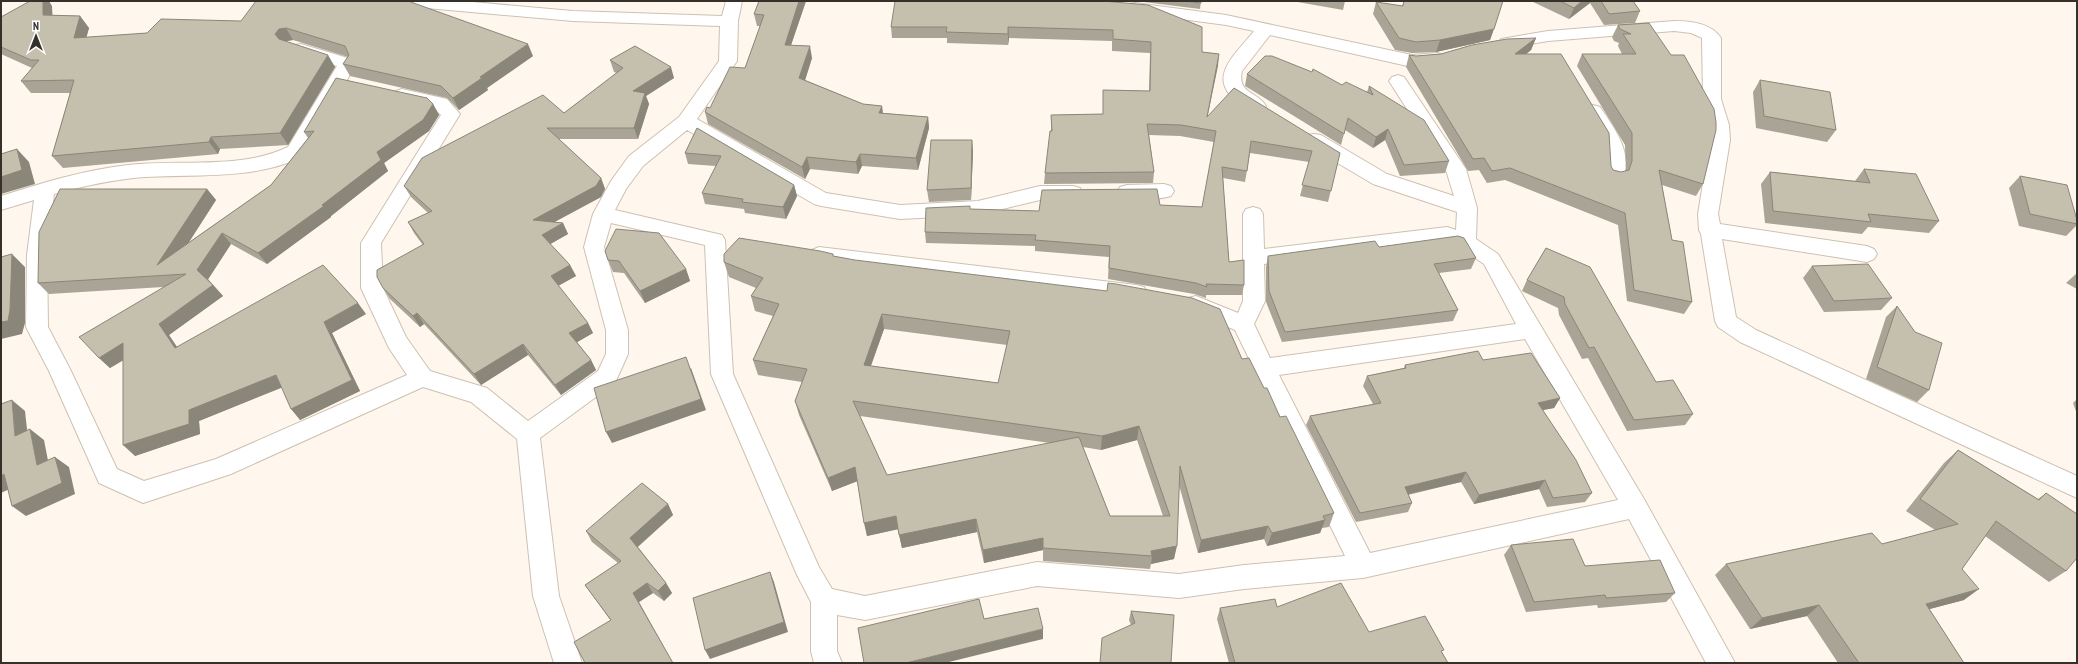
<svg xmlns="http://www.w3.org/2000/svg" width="2078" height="664" viewBox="0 0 2078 664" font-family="'PT Sans Narrow',sans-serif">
  <rect width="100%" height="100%" fill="#fff7ed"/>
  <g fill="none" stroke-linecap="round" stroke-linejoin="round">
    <g stroke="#cdc1b1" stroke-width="2">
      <path id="minor" d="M396 1H461L573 11 722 16 726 1H742L738 21 737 61 697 119 826 193 900 205 978 201 1040 186H1073L1080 188 1083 193 1080 198 1073 200H1040L978 215 900 219 821 206 814 204 687 130 643 166 626 189 615 210 722 235 725 240 733 374 819 567 832 589 865 596 1037 562 1179 574 1244 565 1345 556 1235 330 1188 310 1185 304 1188 298 1196 296 1238 313 1243 301V214L1246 209 1253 207 1260 209 1263 214 1264 249 1447 227 1456 230 1457 212 1373 184 1307 145 1304 140 1307 135 1314 134 1321 135 1387 174 1454 196 1446 170 1389 81 1392 77 1398 75 1404 77 1466 169 1477 208 1476 239 1498 254 1644 499 1735 663H1706L1629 519 1363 578 1244 589 1179 598 1037 586 865 620 837 615V651L842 663H814L811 651V602L797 575 711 374 705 245 611 223 604 247 628 330V354L615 383 540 438 559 596 582 663H554L533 596 517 439 471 402 423 387 231 474 143 503 99 483 49 371 26 327 27 255 34 200 1 210V196C42 183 84 170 128 165 180 159 240 170 288 147L337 66 295 53 292 49 295 45 301 44 351 59 355 66 302 157C253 180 197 174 145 177 114 179 84 186 54 194L47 255 48 327 71 371 117 469 144 481 216 459 407 375 389 348 361 288V243L441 115 434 108 396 99 393 95 396 91 402 89 447 99 460 114 381 243 383 288 406 337 430 371 487 388 528 421 598 371 606 354V330L584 247 593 214 611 181 629 156 679 117 719 61 720 26 573 21 404 6 398 5ZM1445 242 1459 247 1484 264 1516 324 1270 358 1254 324 1265 301 1264 264ZM1525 339 1618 500 1370 553 1279 375Z
        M1135 3 1226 15 1412 55 1437 53 1443 55 1446 59 1443 63 1412 67 1270 35 1242 71C1237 94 1257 91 1266 106L1264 110C1253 113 1246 109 1238 102 1205 78 1236 54 1254 31L1226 25 1129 12 1127 8 1129 4Z
        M1674 21C1691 21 1711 23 1721 38V99L1729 125 1730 140 1718 214 1720 224 1867 246 1874 249 1877 254 1874 259 1867 262 1722 239 1736 317 1756 330 2077 476V498L1740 342 1718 327 1715 321 1701 234 1699 230 1698 214 1710 140 1711 125 1703 99 1702 38 1691 33 1674 31 1548 41 1507 48 1501 47 1498 43 1501 39 1507 38 1548 31Z
        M1593 105 1600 107C1613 126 1636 156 1621 181L1614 183 1607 181C1602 171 1606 158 1604 147 1600 134 1591 122 1584 111L1586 107Z
        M1164 184 1171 186 1174 191 1171 196C1156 200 1135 201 1120 197L1117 192 1120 187 1127 185Z
        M819 247 1136 285 1144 287 1147 293 1144 299 1136 301 819 263 812 260 809 255 812 250Z"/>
    </g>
    <use href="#minor" fill="#fff" fill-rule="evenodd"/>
  </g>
  <path fill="#a9a495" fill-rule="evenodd" d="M759 1H806L791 45 812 58 805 80 863 104 882 106 883 113 928 117 929 128 918 170 862 166 858 174 810 169 805 179 708 124 705 112 710 108 745 68 760 26H757L754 14Z
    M1103 1 1202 52 1219 54 1207 117 1340 153 1328 202 1300 196 1309 162 1250 153 1245 182 1223 178 1229 262 1244 285 1242 295H1206V298L1194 294 1108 279 1109 257 1035 251V246L926 243 925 232 970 209 1039 211 1160 205 1202 207 1214 142 1180 136 1149 135 1154 172 1153 183 1044 184 1045 173 1051 131V115L1103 114V90L1149 91 1150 53 1112 51V41L1009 38 1008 45 947 43V38H892L891 27Z
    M1136 1H1201L1200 9Z
    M1292 1H1345L1343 10Z
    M1404 1H1503L1490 40 1436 52 1412 53 1395 50 1373 14 1376 2 1402 6Z
    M1531 1H1633L1640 11 1635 23 1604 25 1590 3 1569 19Z
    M52 6V15L80 16 89 28 86 38 147 33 241 21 533 56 487 88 488 90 459 110 447 98 350 76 343 64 348 57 293 40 287 41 286 42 335 67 288 145 220 149 218 154 63 168 52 156 70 93H31L21 81 32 68 1 54V17Z
    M1649 23 1703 184 1696 196 1662 185 1672 240 1692 302 1684 314 1627 301 1618 225 1505 180 1487 183 1479 170 1468 171 1406 67 1409 55 1416 56 1441 54 1536 38 1531 50 1526 54 1611 166 1613 170 1621 172 1626 171 1625 145 1577 66 1582 54H1622L1618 46 1619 43 1614 41 1612 37 1618 25Z
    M610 60 674 78 646 96 649 104 638 139H559L601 178 605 189 601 197 554 222 563 223 568 234 550 244 570 265 576 276 558 286 588 323 593 333 577 342 591 360 596 370 561 395 528 355 481 385 424 324 420 327 390 299 383 288 423 245 414 233 408 222 428 213 411 197 404 186 564 113 617 73 614 72Z
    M1247 74 1342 85 1367 92 1369 86 1449 161 1445 173 1400 176 1385 140 1373 148 1345 130 1341 145 1245 86Z
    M1760 80 1836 130 1827 142 1756 128 1753 92Z
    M433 104 439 115 429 131 384 163 388 171 331 216V217L267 264 231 244 208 279 223 296 169 335 177 347 366 314 332 333 360 391 300 420 282 387 199 421 200 434 135 456 123 360 110 368 99 358 163 287 49 294 38 283 207 189 216 200 188 243 271 185 308 138 304 132Z
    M697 128 794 185 797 196 786 219 745 213 744 209 705 204 702 193 716 166 688 164 685 153Z
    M972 140 973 152 971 200 929 202 927 190Z
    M1864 169 1939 221 1929 233 1868 227 1862 234 1765 223 1761 184 1770 172 1855 181Z
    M2020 176 2077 220V225L2066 236 2019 226 2009 188Z
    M1546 248 1656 382 1693 414 1685 425 1627 431 1588 358 1582 359 1559 315 1558 308 1522 291 1527 280Z
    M605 251 686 269 690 281 645 303 624 273 613 272 608 260Z
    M1268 256 1476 258 1471 269 1439 273 1458 310 1453 321 1282 342 1266 302V267Z
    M833 257 1242 359 1264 388 1334 513 1329 527 1322 528 1320 533 1267 546 1264 539 1198 553 1179 485 1174 559 1151 564 1150 569 1043 561V550L984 563 977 532 902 548 898 529 867 536 857 481 832 491 799 415 795 401 802 382 758 375 753 360 773 316 755 311 751 296 756 288 729 277 724 262ZM884 329 1007 345 998 383 871 366ZM860 416 1050 443 887 475ZM1137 440 1163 516H1110L1083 447 1101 450Z
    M1812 266 1892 298 1881 310 1824 312 1803 278Z
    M2077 273V289L2066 283Z
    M1897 306 1929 390 1917 402 1866 379 1886 317Z
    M1483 360 1560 398 1554 408 1543 410 1592 493 1585 502 1547 507 1539 489 1474 504 1461 482 1408 495 1412 503 1408 512 1356 522 1306 425 1310 416 1373 404 1363 386 1367 376 1404 368 1405 365Z
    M2077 399V414L2073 403Z
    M1958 450 2038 499 2046 493 2066 571 2049 582 1985 536 1962 569 1964 600 1929 609 1964 663H1838L1807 616 1750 629 1715 575 1726 564 1882 544 1935 530 1906 511 1944 463Z
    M668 504 673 515 638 547 666 583 672 593 664 601 653 593 639 602 611 621 585 585 618 563 592 542 586 531Z
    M1511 545 1585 566 1675 593 1666 602 1598 608 1597 605 1526 612 1504 555Z
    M1277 607 1442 652 1448 663H1229L1217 619 1220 608Z
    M1131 611 1174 615 1131 625 1129 620Z"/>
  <path fill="#8a8679" d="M43 1H49L52 6 53 27 43 15Z
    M799 1H806L787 57 785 45Z
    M1582 1H1590V3L1569 19 1574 8Z
    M80 16 89 28 83 50 74 38Z
    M1008 27 1009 38 1008 45Z
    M286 28 293 40 287 41 282 46 275 34 279 29Z
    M1494 29 1490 40 1436 52 1440 40Z
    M1536 38 1531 50 1511 67 1515 54Z
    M528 44 533 56 487 88 488 90 459 110 453 98 480 77Z
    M810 46 812 58 802 90 799 78Z
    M1219 54 1218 66 1205 129 1207 117Z
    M328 55 335 67 288 145 280 133Z
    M671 67 674 78 646 96 649 104 638 139 634 128 633 91Z
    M433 104 439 115 429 131 384 163 388 171 331 216V217L267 264 258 253 322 205 377 152Z
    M882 106 883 118 879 113Z
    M928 117 929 128 918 170 916 158Z
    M1388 129 1385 140 1373 148 1376 137Z
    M211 137 220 149 218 154 209 142Z
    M972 140 973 152 971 200V188Z
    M17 149 29 162 35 184 1 194V177Z
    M860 154 862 166 858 174 856 162Z
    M807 157 810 169 805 179 802 167Z
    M601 178 605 189 601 197 538 231 533 220Z
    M794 185 797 196 786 219 783 207Z
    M207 189 216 200 168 275 157 265Z
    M563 223 568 234 547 246 542 235Z
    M222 233 231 244 207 281 197 270Z
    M12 254 25 267V323L22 334 1 339V322Z
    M570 265 576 276 556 287 551 276Z
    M686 269 690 281 645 303 640 291Z
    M213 285 223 296 169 335 185 359 175 348 159 324Z
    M358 303 366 314 332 333 360 391 300 420 291 409 324 322Z
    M417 313 424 324 420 327 413 316Z
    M882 314 884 329 866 379 864 365Z
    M588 323 593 333 574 344 569 333Z
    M123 343 134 354 110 368 99 358Z
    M523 344 528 355 481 385 474 374Z
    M591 360 596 370 561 395 555 385Z
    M691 368 706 410 612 443 606 432Z
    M276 375 286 386 199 421 200 434 135 456 123 445 189 410Z
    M1560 398 1554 408 1532 412 1538 403Z
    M12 400 25 411 29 447 15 436Z
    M1139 426 1137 440 1101 450 1102 436Z
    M30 429 44 440 51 476 37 465Z
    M55 457 69 467 75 494 26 516 12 506Z
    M855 467 858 481 832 491 828 478Z
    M1466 472 1461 482 1400 496 1405 487Z
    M4 474 18 485 1 493V476Z
    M1545 480 1539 489 1474 504 1479 495Z
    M668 504 673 515 636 548 630 538Z
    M896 516 899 529 867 536 864 523Z
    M976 519 977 532 902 548 899 535Z
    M1325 520 1320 533 1267 546 1272 533Z
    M1268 526 1264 539 1198 553 1201 540Z
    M1043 538V550L984 563 983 550Z
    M1177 546 1174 559 1151 564 1152 556 1151 551Z
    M770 572 774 582 788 632 710 659 705 650Z
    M647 583 653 593 639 602 673 663 633 593Z
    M666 583 672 593 664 601 658 591Z
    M1979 589 1964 600 1911 614 1926 604Z
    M1819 605 1807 616 1750 629 1762 618Z
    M1043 629V639L945 663H906Z"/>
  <path fill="#c5bfad" stroke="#8a8679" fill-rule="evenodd" d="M30 1H43V15L80 16 74 38 147 33 161 19 241 21 256 1H408L528 44 480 77 482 78 453 98 441 86 343 64 349 55 345 46 286 28 279 29 275 34 279 39 328 55 280 133 211 137 209 142 52 156 74 80 21 81 39 60H31L1 47V17Z
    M759 1H799L785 45 810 46 799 78 863 104 882 106 879 113 928 117 916 158 860 154 856 162 807 157 802 167 705 112 707 107 710 108 730 67 745 68 764 15 754 14Z
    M895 1H1103L1148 5 1202 27V52L1219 54 1207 117 1234 88 1340 153 1331 191 1302 185 1312 151 1251 141 1247 171 1222 167 1229 262 1244 260V285L1206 284 1207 287 1196 283 1109 268 1110 246 1035 240 1036 235 925 232 926 208 970 206V209L1039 211 1042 190 1157 189 1160 205 1202 207 1216 131 1181 125 1147 124 1154 172 1045 173 1050 131H1052L1051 115 1103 114V90L1150 91 1151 42 1113 39V30L1008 27V34L946 32 947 27H891Z
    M1185 1H1201V3Z
    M1404 1H1503L1494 29 1440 40 1416 42 1399 38 1376 2 1403 6Z
    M1560 1H1582L1574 8Z
    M1601 1H1633L1640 11 1609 14Z
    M1649 23 1671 55H1684L1714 109 1716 122V130L1703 184 1659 170 1672 240 1683 242 1692 302 1634 290 1625 213 1510 168 1492 171 1484 158 1473 159 1409 55 1416 56 1441 54 1472 45 1507 39 1536 38 1515 54H1561L1609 133 1611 166 1613 170 1621 172 1629 170 1632 161V133L1582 54H1636L1623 34H1631L1620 29 1618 25Z
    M635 46 671 67 633 91 645 93 634 128H547L601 178 596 186 533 220 563 223 542 235 570 265 551 276 588 323 569 333 591 360 555 385 523 344 474 374 417 313 413 316 383 288 377 277V270L424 244 408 222 432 211 404 186 422 158 543 95 564 113 623 68 610 60Z
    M1265 56H1272L1312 72 1313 69 1342 85 1346 82 1373 95 1369 86 1424 120 1449 161 1404 165 1388 129 1376 137 1348 118 1344 134 1247 74Z
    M336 78 427 98 433 104 423 120 377 152 381 160 322 205 324 206 258 253 222 233 197 270 213 285 159 324 175 348 323 265 358 303 324 322 352 380 291 409 276 375 189 410V424L123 445V343L99 358 79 337 186 274 38 283 39 232 60 189H207L157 265 271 185 314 131 304 132Z
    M1760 80 1830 92 1836 130 1764 116Z
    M697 128 794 185 783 207 742 202 743 199 702 193 721 156 685 153Z
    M931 140H972L971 188 927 190Z
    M17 149 22 170 1 177V154Z
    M1864 169 1916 174 1939 221 1868 214 1871 222 1773 211 1770 172 1870 183Z
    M2020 176 2067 185 2077 220V224L2030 214Z
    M616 229 659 233 686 269 640 291 619 261 608 260 605 251Z
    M1458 236 1464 238 1476 258 1434 264 1458 310 1285 332 1269 291 1268 256 1375 241 1379 247Z
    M739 238 820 251 833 254V256L855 260 1107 291 1108 283 1116 284 1192 298 1220 309 1242 359 1249 358 1264 388H1267L1280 417 1286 416 1334 513 1323 516 1325 520 1272 533 1268 526 1201 540 1180 466 1177 546 1151 551 1152 556 1043 548V538L983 550 976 519 899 535 896 516 864 523 855 467 828 478 795 401 807 369 753 360 779 304 751 296 763 278 724 262V254ZM882 314 1010 331 998 383 864 365ZM853 401 1102 436 1139 426 1170 516H1110L1079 437 887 475Z
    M1546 248 1590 267 1656 382 1673 380 1693 414 1634 420 1594 347 1589 348 1565 304 1564 297 1527 280Z
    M12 254 10 310 8 321 1 322V257Z
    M1868 264 1892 298 1834 301 1812 266Z
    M1897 306 1915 332 1942 343 1929 390 1877 367Z
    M1478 351 1483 360 1531 353 1560 398 1538 403 1576 460 1592 493 1553 498 1545 480 1479 495 1466 472 1405 487 1412 503 1360 513 1310 416 1381 403 1367 376 1406 368 1405 365Z
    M686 357 701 399 606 432 594 388Z
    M12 400 15 436 30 429 37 465 55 457 62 483 12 506 4 474 1 476V404Z
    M1958 450 2039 500 2046 493 2077 514V558L2066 571 1996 521 1962 569 1979 589 1926 604 1964 663H1859L1819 605 1762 618 1726 564 1872 533 1882 544 1958 524 1920 499Z
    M642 483 668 504 630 538 666 583 658 591 647 583 633 593 673 663H585L574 642 611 620 585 585 621 561 586 531Z
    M1573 539 1585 566 1660 560 1675 593 1606 598 1605 595 1534 602 1511 545Z
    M770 572 784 622 705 650 693 598Z
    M1341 583 1369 632 1425 616 1444 650 1441 651 1448 663H1235L1220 608 1275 599 1277 607Z
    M979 599 984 619 1038 608 1043 629 906 663H864L858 628Z
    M1131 611 1174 615 1171 663H1100L1102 638 1135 623Z"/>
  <rect width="2078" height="664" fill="none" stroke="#35302a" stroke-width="4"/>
  <g transform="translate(36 36)" stroke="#ffffff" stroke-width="3" paint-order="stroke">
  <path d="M0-3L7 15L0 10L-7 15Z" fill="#35302a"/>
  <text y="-6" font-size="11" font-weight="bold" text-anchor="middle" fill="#35302a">N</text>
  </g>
</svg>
